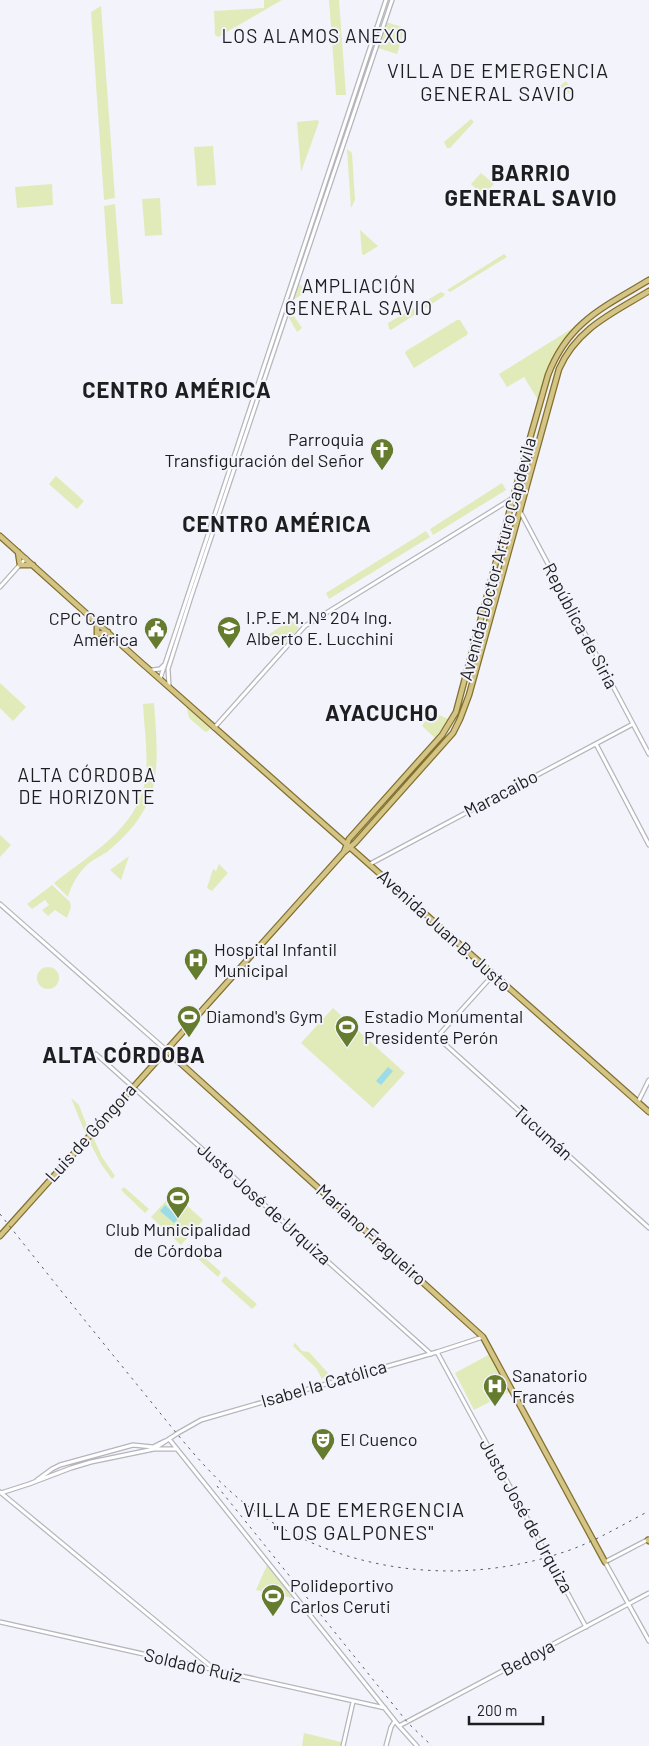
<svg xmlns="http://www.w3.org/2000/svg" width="649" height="1746" viewBox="0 0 649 1746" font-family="Barlow,sans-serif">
  <rect width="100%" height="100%" fill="#f3f3fc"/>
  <path fill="#e1ebb9" d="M264 0H282L218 37 215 35 214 11 264 8Z
    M329 0H339L346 95H336Z
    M101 6 115 198 104 200 91 12Z
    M386 22 405 28 397 54 378 48Z
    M566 81 576 96 567 104 566 102 571 98V95L560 86Z
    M471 119 474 122 450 148H447L444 142Z
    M318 120 319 122 301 172 297 122Z
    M213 146 216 185 197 186 194 147Z
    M347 149 352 153 355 200 351 208Z
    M481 173 494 184 483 195 471 184Z
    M52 184 53 205 17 208 15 187Z
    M160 198 162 235 145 236 142 199Z
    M115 204 123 304H111L104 206Z
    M360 230 378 246 364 255 362 254Z
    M504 254 507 257 450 292 447 290Z
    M299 284 301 285 306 292 293 300Z
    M441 292 445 294 444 296 391 330 389 329 388 323Z
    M290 314 294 316 302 328 297 332 288 316Z
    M457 320H460L468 333 467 335 414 368 405 353 406 351Z
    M576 326C555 348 546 372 538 400L524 377 507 387 499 374Z
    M56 476 84 501 77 509 49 484Z
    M502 483 506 490 433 535 430 529Z
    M426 531 430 537 329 599 326 593Z
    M291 620 299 628 286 642 284 640 276 648 266 636Z
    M0 683 26 707 13 721 0 708Z
    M154 703C159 770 163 806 107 852 101 856 94 859 88 864 79 872 71 885 68 897L54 883C89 855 137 829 145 781 149 756 144 729 143 704Z
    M186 705 211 728 207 732 204 731 189 718Z
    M431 712 449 719 435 738 422 726Z
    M0 835 11 845 0 857Z
    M129 856 121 880 110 870Z
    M219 864 228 873 212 891 207 888 213 869 216 871Z
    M52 885 70 902 71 907 67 918 55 910 48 916 42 910 49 905 45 900 32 909 27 904Z
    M37 978a11 11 0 1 1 22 0a11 11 0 1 1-22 0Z
    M333 1008 405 1073 373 1108 301 1043Z
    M71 1098 79 1105 89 1131 86 1135Z
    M93 1137 102 1157 115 1176 112 1179 101 1164 89 1141Z
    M124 1187 149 1209 145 1213 121 1190Z
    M173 1193 203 1220 181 1245 151 1217Z
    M189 1244 221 1272 218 1277 186 1248Z
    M225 1276 257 1304 252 1309 221 1281Z
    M295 1343 302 1351 309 1352 328 1373 322 1379 316 1368 293 1346Z
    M490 1354 509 1392 474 1410 455 1373Z
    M267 1565 292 1596V1598L256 1590Z
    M304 1733 341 1742V1746H302Z"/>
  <path fill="#9bdce8" d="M388 1067 393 1071 381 1085 376 1081Z
    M165 1205 179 1218 174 1223 160 1211Z"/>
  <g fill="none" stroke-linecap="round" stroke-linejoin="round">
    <g stroke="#b6b5bd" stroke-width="5.5">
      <path id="tertiary" d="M493 975 437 1037 649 1228
        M96 1054 431 1354
        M437 1352 586 1627"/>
    </g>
    <g stroke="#b6b5bd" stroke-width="5.5">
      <path id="secondary" d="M0 587 26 558
        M152 670 160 669 164 665
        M160 679 386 0
        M169 685 168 669 191 597 392 0
        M214 728 305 626 513 498 649 754
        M596 744 649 845
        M370 864 633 724
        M0 904 166 1050
        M638 1102 649 1080
        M169 1439 399 1726 417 1746
        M154 1449 178 1433 201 1420 437 1352 483 1337
        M37 1480 52 1469 60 1465 133 1445 153 1447 165 1441
        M0 1492 214 1669
        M1 1493 29 1484 71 1468 91 1462 154 1449H176
        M649 1539 605 1562 649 1641
        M0 1622 385 1708
        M399 1726 649 1593
        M343 1746 353 1702
        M386 1746 391 1727 395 1721"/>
    </g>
    <g stroke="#82712d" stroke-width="7">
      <path id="primary" d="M0 536 145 666
        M18 552 20 565H33
        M97 622V634L108 632
        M144 665 649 1112
        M344 852 349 839 442 735 456 712 513 498 548 375C568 322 604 307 649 280
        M166 1050 483 1337 605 1562
        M0 1236 344 852 355 843 453 733 460 719 469 695 559 369C577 328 613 313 649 291
        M648 1540 649 1541"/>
    </g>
    <use href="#tertiary" stroke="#fff" stroke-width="3"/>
    <use href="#secondary" stroke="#fff" stroke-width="3"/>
    <use href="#primary" stroke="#d4c485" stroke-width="4.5"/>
    <path stroke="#5b5b5f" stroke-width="1" stroke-dasharray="2.5 5" stroke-linecap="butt" d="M0 1214C49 1276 98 1337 148 1398 178 1435 207 1473 244 1503 334 1572 455 1588 561 1553 593 1543 620 1526 649 1511
      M217 1486 408 1723 432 1746"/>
  </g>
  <defs>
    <g id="church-pin" transform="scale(1.25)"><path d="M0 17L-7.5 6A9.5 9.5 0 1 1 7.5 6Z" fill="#657b2d" stroke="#f3f3fc"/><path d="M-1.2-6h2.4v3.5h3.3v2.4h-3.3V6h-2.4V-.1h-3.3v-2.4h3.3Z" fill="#fff"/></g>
    <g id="university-pin" transform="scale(1.25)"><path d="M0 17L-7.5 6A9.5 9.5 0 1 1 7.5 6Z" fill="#657b2d" stroke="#f3f3fc"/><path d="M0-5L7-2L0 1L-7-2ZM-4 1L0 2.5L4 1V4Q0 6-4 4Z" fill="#fff"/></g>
    <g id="civic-pin" transform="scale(1.25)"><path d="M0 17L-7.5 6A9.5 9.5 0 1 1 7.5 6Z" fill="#657b2d" stroke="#f3f3fc"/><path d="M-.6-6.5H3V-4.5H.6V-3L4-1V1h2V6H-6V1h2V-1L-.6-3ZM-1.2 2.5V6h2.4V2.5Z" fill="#fff"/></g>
    <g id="hospital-pin" transform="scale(1.25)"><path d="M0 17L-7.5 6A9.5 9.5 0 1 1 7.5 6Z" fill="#657b2d" stroke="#f3f3fc"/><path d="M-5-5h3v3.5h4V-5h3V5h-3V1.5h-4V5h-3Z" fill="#fff"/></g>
    <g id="stadium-pin" transform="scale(1.25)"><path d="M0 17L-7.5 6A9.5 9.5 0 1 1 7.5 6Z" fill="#657b2d" stroke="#f3f3fc"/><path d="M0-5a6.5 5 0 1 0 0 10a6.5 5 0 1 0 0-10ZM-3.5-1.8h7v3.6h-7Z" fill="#fff"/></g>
    <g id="theatre-pin" transform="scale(1.25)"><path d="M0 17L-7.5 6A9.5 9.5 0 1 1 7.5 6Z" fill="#657b2d" stroke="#f3f3fc"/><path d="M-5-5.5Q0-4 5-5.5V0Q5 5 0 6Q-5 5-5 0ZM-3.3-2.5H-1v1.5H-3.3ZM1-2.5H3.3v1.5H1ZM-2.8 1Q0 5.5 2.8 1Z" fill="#fff"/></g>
  </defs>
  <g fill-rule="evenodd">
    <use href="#church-pin" x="382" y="450"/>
    <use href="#university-pin" x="229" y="628"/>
    <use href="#civic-pin" x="156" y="629"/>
    <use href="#hospital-pin" x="196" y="960"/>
    <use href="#stadium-pin" x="189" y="1017"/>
    <use href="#stadium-pin" x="347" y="1027"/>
    <use href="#stadium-pin" x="178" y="1198"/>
    <use href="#hospital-pin" x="495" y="1386"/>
    <use href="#theatre-pin" x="323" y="1440"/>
    <use href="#stadium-pin" x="273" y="1596"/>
  </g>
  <g text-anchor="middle" stroke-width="4" stroke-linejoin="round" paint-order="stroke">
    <g font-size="18" fill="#1e1e21" stroke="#f3f3fc" text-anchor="start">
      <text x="364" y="446" text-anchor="end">Parroquia<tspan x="364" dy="21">Transfiguración del Señor</tspan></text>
      <text x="246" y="624">I.P.E.M. Nº 204 Ing.<tspan x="246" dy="21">Alberto E. Lucchini</tspan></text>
      <text x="138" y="625" text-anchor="end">CPC Centro<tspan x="138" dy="21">América</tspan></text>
      <text x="214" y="956">Hospital Infantil<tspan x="214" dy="21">Municipal</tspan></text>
      <text x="206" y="1023">Diamond's Gym</text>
      <text x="364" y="1023">Estadio Monumental<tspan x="364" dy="21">Presidente Perón</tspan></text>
      <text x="178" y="1236" text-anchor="middle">Club Municipalidad<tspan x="178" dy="21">de Córdoba</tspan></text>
      <text x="512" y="1382">Sanatorio<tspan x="512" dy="21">Francés</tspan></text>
      <text x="340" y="1446">El Cuenco</text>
      <text x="290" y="1592">Polideportivo<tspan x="290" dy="21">Carlos Ceruti</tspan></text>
    </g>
    <g font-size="18" fill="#1e1e21" stroke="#f3f3fc">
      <text transform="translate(498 559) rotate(-75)" y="6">Avenida Doctor Arturo Capdevila</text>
      <text transform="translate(580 626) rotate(62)" y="6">República de Siria</text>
      <text transform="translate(501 794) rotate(-28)" y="6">Maracaibo</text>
      <text transform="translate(444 931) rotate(42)" y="6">Avenida Juan B. Justo</text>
      <text transform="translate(91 1133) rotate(-48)" y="6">Luis de Góngora</text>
      <text transform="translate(543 1133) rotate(42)" y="6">Tucumán</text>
      <text transform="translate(264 1204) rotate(42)" y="6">Justo José de Urquiza</text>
      <text transform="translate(371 1235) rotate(42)" y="6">Mariano Fragueiro</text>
      <text transform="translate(324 1384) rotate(-16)" y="6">Isabel la Católica</text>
      <text transform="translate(526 1516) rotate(61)" y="6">Justo José de Urquiza</text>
      <text transform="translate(528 1658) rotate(-28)" y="6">Bedoya</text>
      <text transform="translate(193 1666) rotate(13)" y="6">Soldado Ruiz</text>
    </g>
    <g font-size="19" letter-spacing="1" fill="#1e1e21" stroke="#f3f3fc">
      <text x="315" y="43">LOS ALAMOS ANEXO</text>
      <text x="359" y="293">AMPLIACIÓN<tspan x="359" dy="22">GENERAL SAVIO</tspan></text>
      <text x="87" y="782">ALTA CÓRDOBA<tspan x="87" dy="22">DE HORIZONTE</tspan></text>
    </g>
    <g font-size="20" letter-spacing="1" fill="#1e1e21" stroke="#f3f3fc">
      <text x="498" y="78">VILLA DE EMERGENCIA<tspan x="498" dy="23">GENERAL SAVIO</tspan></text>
      <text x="354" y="1517">VILLA DE EMERGENCIA<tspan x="354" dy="23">"LOS GALPONES"</tspan></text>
    </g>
    <g font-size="22" font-weight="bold" letter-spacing="1" fill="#1e1e21" stroke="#f3f3fc">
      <text x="531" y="181">BARRIO<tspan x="531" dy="25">GENERAL SAVIO</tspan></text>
      <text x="177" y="398">CENTRO AMÉRICA</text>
      <text x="277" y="532">CENTRO AMÉRICA</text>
      <text x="382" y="721">AYACUCHO</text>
      <text x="124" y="1063">ALTA CÓRDOBA</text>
    </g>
  </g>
  <path d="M469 1716v8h74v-8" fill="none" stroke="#1e1e21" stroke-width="2.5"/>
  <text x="477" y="1716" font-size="15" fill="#1e1e21" stroke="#f3f3fc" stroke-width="4" paint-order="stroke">200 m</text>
</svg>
